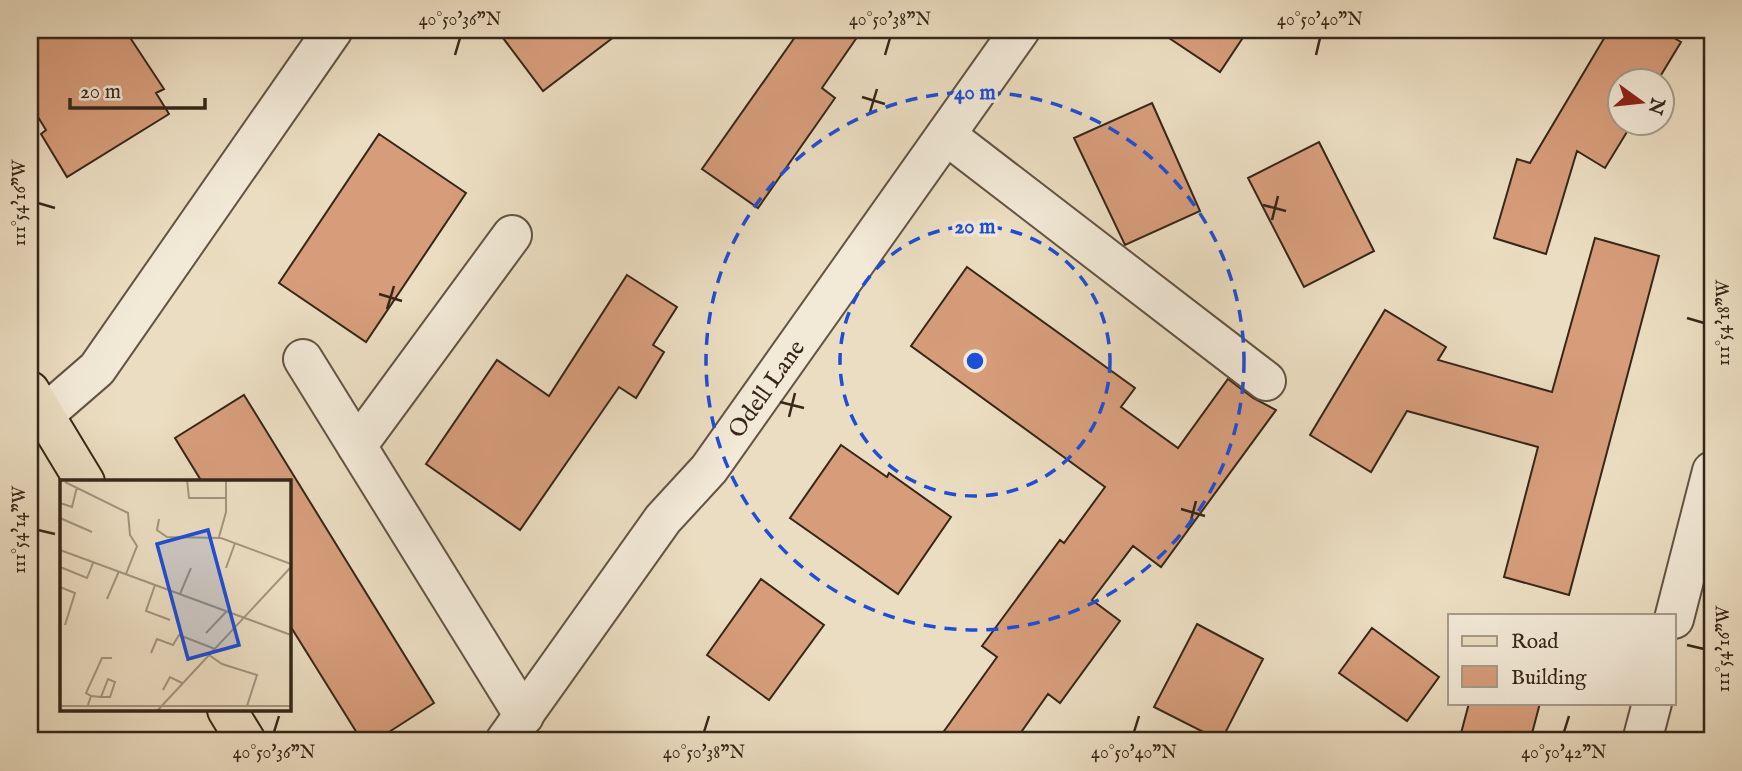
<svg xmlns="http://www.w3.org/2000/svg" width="1742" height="771" viewBox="0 0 1742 771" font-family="'IM FELL English',serif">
  <rect width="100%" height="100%" fill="#ebddc1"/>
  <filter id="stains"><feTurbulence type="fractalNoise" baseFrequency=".00286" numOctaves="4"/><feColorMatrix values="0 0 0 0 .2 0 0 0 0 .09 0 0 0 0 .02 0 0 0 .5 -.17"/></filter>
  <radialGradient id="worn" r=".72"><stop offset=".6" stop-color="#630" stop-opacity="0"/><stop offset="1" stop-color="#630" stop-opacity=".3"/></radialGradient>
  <path fill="#d79d7b" stroke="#362719" stroke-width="2" d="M30 30H125L164 89 156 93 169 114 67 177 41 134 46 130 30 104Z
    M497 30H623L543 91Z
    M800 30H862L822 88 835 98 758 208 702 169Z
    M1157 30H1248L1220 72Z
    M1609 30H1660L1681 42 1658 80H1620V122H1633L1605 168 1577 151 1546 254 1494 238 1517 159 1530 163Z
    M1152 103 1200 211 1125 245 1074 138Z
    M379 134 466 193 366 342 279 283Z
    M1319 142 1374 251 1304 287 1248 178Z
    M1595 238 1659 256 1569 595 1504 577 1538 447 1407 411 1371 472 1310 435 1385 310 1446 347 1438 360 1552 392Z
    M967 267 1135 388 1121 407 1178 448 1228 379 1253 398 1276 410 1161 567 1133 546 1092 600 1120 621 1060 703 1048 694 1015 741H937L997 657 982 646 1060 540 1064 543 1105 487 911 346Z
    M627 275 677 307 653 345 664 352 636 398 619 387 520 530 426 464 497 360 549 396Z
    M244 395 434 703 375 741H362L289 624V482H202L175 438Z
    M841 445 887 477 889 473 951 517 898 594 790 518Z
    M761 579 824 625 769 700 707 655Z
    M1197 624 1263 659 1221 741 1154 707Z
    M1372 628 1439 677 1407 721 1339 673Z
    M1469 703H1540L1530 741H1459Z"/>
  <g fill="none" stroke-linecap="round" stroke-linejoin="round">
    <g stroke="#635443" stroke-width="42">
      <g id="minor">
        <path d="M946 135 1266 381"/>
        <path d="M303 359 524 716"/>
        <path d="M45 414 97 369 333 30"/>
        <path d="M357 446 512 235"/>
        <path d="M1674 619 1712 471"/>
        <path id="s1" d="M505 741 663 519 709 469 1020 30"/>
        <path d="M1642 741 1652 703"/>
      </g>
    </g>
    <g stroke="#362719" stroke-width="42">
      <path id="major" d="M30 391 85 482
        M227 710 246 741"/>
    </g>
    <use href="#minor" stroke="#f2e9d7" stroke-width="38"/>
    <use href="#major" stroke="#ebddc1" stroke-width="38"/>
  </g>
  <path fill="none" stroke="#362719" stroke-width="2.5" d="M455 55 460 38M885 55 890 38M1316 55 1320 38M862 97 885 104M870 112 877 89M38 203 55 208M1263 205 1286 211M1272 220 1278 196M379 294 402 301M387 309 394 286M1687 318 1704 323M780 402 804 408M789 417 795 393M1181 509 1205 516M1190 524 1196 501M38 530 55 534M1687 645 1704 649M274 732 279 716M704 732 709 716M1134 732 1139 716M1564 732 1569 716"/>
  <g fill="none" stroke="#1d4ed8" stroke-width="3.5" stroke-dasharray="12 9">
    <circle cx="975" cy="361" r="135"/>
    <circle cx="975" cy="361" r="269"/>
  </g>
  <g text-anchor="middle" stroke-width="7" stroke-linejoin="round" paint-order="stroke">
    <g font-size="24" fill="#362719" stroke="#f2e9d7">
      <text dy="8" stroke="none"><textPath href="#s1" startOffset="439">Odell Lane</textPath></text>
    </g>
  </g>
  <g transform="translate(60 480)">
    <rect width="231" height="231" fill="#ebddc1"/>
    <path fill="none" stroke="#a3947e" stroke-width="2" d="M127 0 129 18H166M5 2 68 33 70 55 77 66 66 94M0 23 12 27 17 7M0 38 32 52M99 39 97 50 107 57 161 58 231 84M159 57 166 32V0M0 70 231 155M0 87 27 98 33 83M166 88 175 63M95 105 86 131 110 140M0 107 15 113 5 145M120 114 131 88M47 119 59 91M146 153 166 132M91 173 97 159 113 165 119 155 155 169M149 175 162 184 197 195 187 226M103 210 110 197 122 203M31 216 41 217H50L55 202 48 199 41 217M28 225 31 216 26 213 42 178H52M0 226H101M102 226H231M97 231 231 87"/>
    <path fill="#1d4ed8" fill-opacity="0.15" stroke="#1d4ed8" stroke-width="3.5" d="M148 50 179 165 128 179 97 64Z"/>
    <rect width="231" height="231" fill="none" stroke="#362719" stroke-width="3.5"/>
  </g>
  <circle cx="975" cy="361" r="10" fill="#1d4ed8" stroke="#f2e9d7" stroke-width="3.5"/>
  <g font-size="21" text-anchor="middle" font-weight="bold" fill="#1d4ed8" stroke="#f2e9d7" stroke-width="7" stroke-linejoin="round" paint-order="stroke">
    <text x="975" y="99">40 m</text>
    <text x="975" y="233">20 m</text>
  </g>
  <rect width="1742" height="771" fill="none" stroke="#ebddc1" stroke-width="77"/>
  <rect x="1448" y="614" width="228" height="91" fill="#f2e9d7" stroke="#a79b8b" stroke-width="2"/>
  <rect x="1462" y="636" width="35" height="10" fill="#ebddc1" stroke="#a79b8b" stroke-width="2"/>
  <text x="1511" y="648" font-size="21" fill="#362719">Road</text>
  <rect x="1462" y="666" width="35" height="21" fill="#d79d7b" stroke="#a79b8b" stroke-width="2"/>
  <text x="1511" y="684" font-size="21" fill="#362719">Building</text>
  <g transform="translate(1641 102) rotate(105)"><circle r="33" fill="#f2e9d7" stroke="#a79b8b" stroke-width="2"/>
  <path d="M0-5L12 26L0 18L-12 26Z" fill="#8f2418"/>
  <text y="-10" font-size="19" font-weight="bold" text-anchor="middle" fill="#362719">N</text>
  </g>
  <path d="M70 98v10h135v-10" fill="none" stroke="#362719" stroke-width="3.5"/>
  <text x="80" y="98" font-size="21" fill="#362719" stroke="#f2e9d7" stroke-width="5" paint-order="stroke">20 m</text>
  <rect x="38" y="38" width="1666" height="694" fill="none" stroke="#362719" stroke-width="2.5"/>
  <g font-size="18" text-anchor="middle" fill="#362719">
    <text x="460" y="25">40°50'36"N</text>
    <text x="890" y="25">40°50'38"N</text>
    <text x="1320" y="25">40°50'40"N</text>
    <text transform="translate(19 203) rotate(-90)" y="6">111°54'16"W</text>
    <text transform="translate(1723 323) rotate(-90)" y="6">111°54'18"W</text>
    <text transform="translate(19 530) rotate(-90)" y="6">111°54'14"W</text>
    <text transform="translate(1723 649) rotate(-90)" y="6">111°54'16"W</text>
    <text x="274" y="758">40°50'36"N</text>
    <text x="704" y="758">40°50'38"N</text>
    <text x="1134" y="758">40°50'40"N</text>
    <text x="1564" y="758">40°50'42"N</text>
  </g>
  <rect width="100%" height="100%" filter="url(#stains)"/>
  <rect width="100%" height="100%" fill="url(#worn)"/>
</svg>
